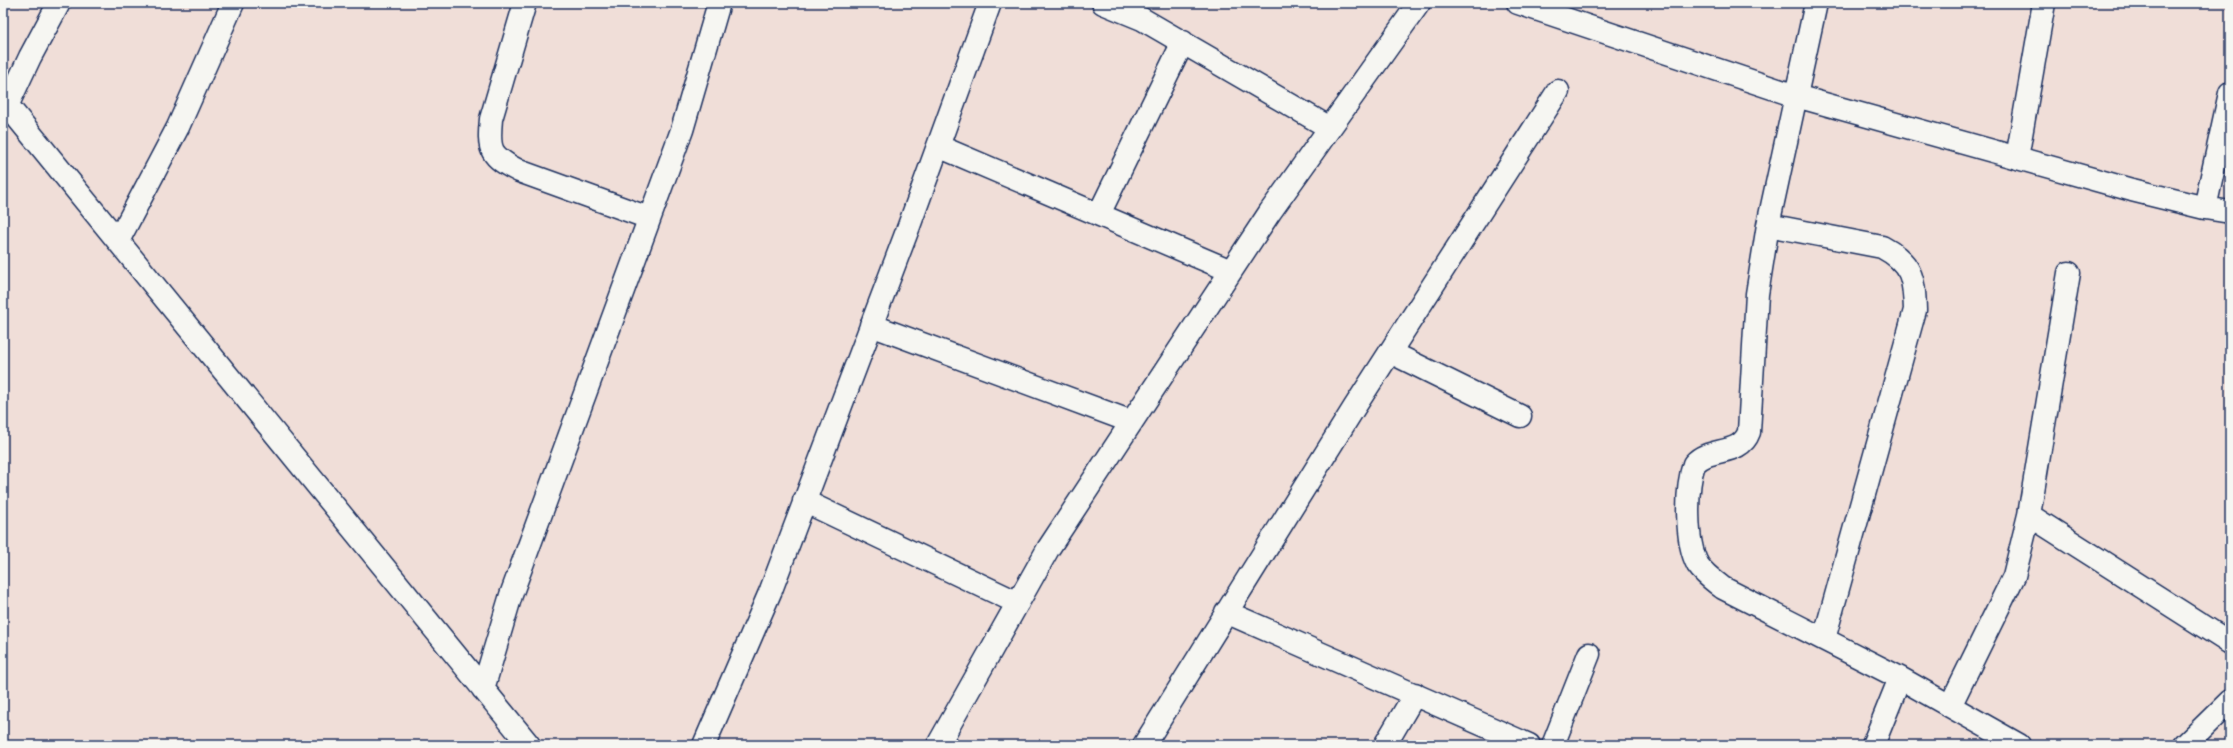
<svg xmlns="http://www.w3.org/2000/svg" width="2233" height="748" viewBox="0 0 2233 748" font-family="'Comic Neue',sans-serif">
  <rect width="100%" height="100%" fill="#f0ded8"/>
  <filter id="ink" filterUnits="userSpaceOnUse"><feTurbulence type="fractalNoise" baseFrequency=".025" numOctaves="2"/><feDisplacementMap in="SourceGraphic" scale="8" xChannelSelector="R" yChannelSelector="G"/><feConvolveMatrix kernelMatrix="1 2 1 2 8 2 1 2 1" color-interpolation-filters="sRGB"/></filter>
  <g filter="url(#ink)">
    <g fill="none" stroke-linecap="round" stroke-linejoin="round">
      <g stroke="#1b2f5e" stroke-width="25">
        <path id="minor" d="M525 3 491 119C488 151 490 156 519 171L649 218
          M1103 3 1142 19 1330 128
          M1518 3 1796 96 2132 190 2205 208 2230 212
          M1816 3 1768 225 1757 294 1749 432C1740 457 1709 446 1694 464 1686 488 1685 542 1698 565 1704 574 1714 581 1723 588L1900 678 2019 745
          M3 100 529 745
          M7 106 30 57 59 3
          M938 146 1231 271
          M2017 158 2044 3
          M2205 208 2230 93
          M1099 214 1183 42
          M1768 225 1882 247C1912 263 1914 278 1915 310L1824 639
          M118 241 178 127 233 3
          M871 325 1132 422
          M1390 352 1520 416
          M804 501 1018 603
          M2029 515 2230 643
          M1226 612 1529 745
          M483 689 511 595 682 130 719 3
          M1950 706 2014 576 2029 515 2069 273
          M704 745 771 590 909 226 990 3
          M938 745 1048 549 1270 212 1419 3
          M1144 745 1354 408 1558 91
          M1385 745 1415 694
          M1553 745 1589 654
          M1873 745 1900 678
          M2185 745 2230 701"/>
      </g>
      <use href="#minor" stroke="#f6f6f2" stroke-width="22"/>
    </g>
  </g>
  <rect width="2233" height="748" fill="none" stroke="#f6f6f2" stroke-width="16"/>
  <rect x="8" y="8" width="2217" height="732" fill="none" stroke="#1b2f5e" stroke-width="1.5" filter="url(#ink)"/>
</svg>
